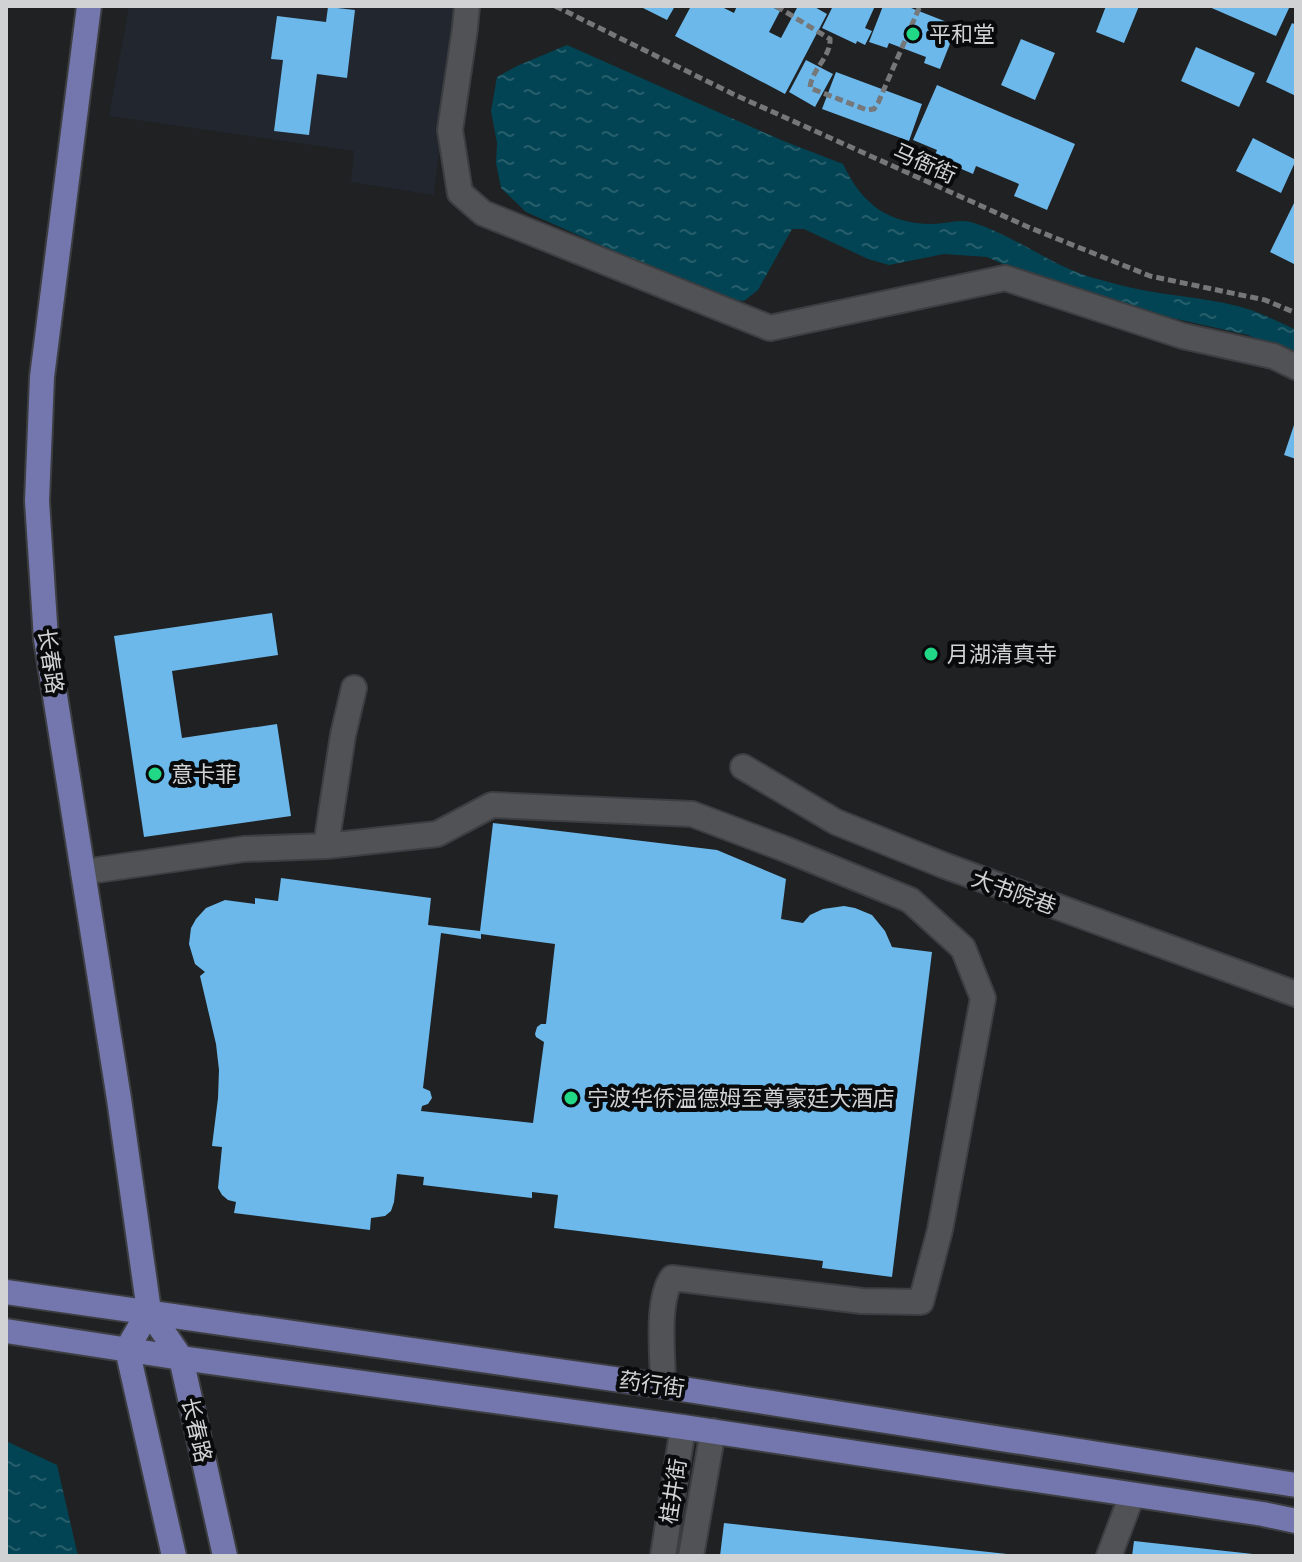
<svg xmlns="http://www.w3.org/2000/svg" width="1302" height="1562" viewBox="0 0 1302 1562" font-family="Jost,'Noto Sans SC',sans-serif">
  <defs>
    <pattern id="water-ripples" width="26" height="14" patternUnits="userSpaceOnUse" patternTransform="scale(2)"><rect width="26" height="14" fill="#024453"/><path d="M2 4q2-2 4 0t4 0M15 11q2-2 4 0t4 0" fill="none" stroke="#265e6b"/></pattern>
  </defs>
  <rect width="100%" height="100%" fill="#1f2123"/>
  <path fill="#22272f" d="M129 6H456L434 195 351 182 354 151 109 116Z"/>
  <path fill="url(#water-ripples)" d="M567 45 781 140 843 164C861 203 888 224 932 224 947 224 960 218 974 223 1015 236 1049 264 1090 277 1106 281 1122 286 1137 289 1175 297 1215 298 1251 310 1267 316 1281 323 1296 330V358L1248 335 1132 309 1012 268 987 257 944 254 889 265 868 259 804 229H792L758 290 744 301 722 299 526 212 501 188 496 163 497 143 491 111 497 77 517 66Z
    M6 1441 57 1465 78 1556H6Z"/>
  <path fill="#6cb8eb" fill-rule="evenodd" d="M639 6H675L667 20Z
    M691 6H720L734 13 737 6H770L780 11 769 32 781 38 798 6H813L827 14 785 94 675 36Z
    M833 6H875L865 28 872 31 865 45 857 41 856 44 822 28Z
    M883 6H906L957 26 940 69 924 63 926 57 889 43 887 48 869 42Z
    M1106 6H1139L1124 43 1096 32Z
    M1207 6H1290L1276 36Z
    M328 7 355 10 347 78 317 74 309 135 274 131 283 60 271 59 277 16 326 22Z
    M1292 23 1296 25V96L1266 82Z
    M1021 39 1055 53 1035 100 1001 85Z
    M1196 47 1255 73 1239 107 1181 81Z
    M806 60 833 74 815 107 789 92Z
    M836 72 922 104 909 141 822 109Z
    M937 85 1075 144 1047 210 1014 196 1019 184 976 166 973 174 934 157 937 150 913 140Z
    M1253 138 1296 160 1281 193 1236 171Z
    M1296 199V265L1270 252Z
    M1295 422H1296V459L1284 455Z
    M272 613 278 655 172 671 182 738 277 724 291 816 144 837 114 636Z
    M493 823 717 850 786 879 781 919 803 923 810 915 823 909 844 906 855 908 872 915 885 931 892 947 932 952 892 1277 822 1268 823 1261 554 1228 558 1195 532 1192V1198L423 1185 424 1177 397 1174 394 1202 391 1211 385 1216 371 1218 370 1230 234 1213 236 1202 228 1200 222 1195 218 1188 222 1147 212 1146 218 1098 219 1070 216 1044 200 976 205 972 195 964 189 944 191 928 196 919 206 908 225 900 255 904V898L278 901 281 878 431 898 428 925 480 931ZM441 933 481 939V934L555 944 546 1024H541L537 1027 535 1034 536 1037 544 1042 533 1123 421 1111 422 1106 428 1104 432 1098 430 1091 423 1088Z
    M724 1523 1007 1554V1556H720Z
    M1134 1541 1253 1554V1556H1132Z"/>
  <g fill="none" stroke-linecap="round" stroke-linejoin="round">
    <g stroke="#3d3e41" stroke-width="28">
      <path id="minor" d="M467 6 465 28 450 130 460 193 483 213 770 328 1005 278 1183 336 1273 356 1296 367
        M743 767 836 822 943 865 1296 994
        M326 846 343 735 354 688
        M83 872 244 849 326 846 437 834 492 805 692 814 785 849 910 900 963 948 983 998 940 1230 921 1302 862 1301 672 1278C656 1301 663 1356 663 1386
        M663 1556 683 1427
        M691 1556 713 1431
        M1109 1556 1132 1495"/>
    </g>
    <g stroke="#3d3e41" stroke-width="28">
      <path id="major" d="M89 6 42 377 37 501 46 639 119 1099 149 1311 181 1358 225 1556
        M6 1292 663 1386 1296 1485
        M149 1311 127 1349 174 1556
        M6 1331 181 1358 683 1427 1263 1514 1296 1521"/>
    </g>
    <path stroke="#767779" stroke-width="5" stroke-dasharray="8 4" stroke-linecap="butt" d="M555 6 733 94 1028 227 1150 276 1265 300 1296 313
      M776 6 830 39C831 57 811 70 810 88L867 110 874 109 878 103 920 6"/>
    <use href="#minor" stroke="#505256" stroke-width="24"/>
    <use href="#major" stroke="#7477ad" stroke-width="24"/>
  </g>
  <g fill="#21d887" stroke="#090a0b" stroke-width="3">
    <circle cx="913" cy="34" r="8"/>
    <circle cx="931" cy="654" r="8"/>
    <circle cx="155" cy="774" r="8"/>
    <circle cx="571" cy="1098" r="8"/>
  </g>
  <g text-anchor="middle" stroke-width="8" stroke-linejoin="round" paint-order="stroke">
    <g font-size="22" fill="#d1d2d4" stroke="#090a0b" text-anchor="start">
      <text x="929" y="42">平和堂</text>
      <text x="947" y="662">月湖清真寺</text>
      <text x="171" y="782">意卡菲</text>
      <text x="587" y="1106">宁波华侨温德姆至尊豪廷大酒店</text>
    </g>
    <g font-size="22" fill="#d1d2d4" stroke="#090a0b">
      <text transform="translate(925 163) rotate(24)" y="8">马衙街</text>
      <text transform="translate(51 661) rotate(82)" y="8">长春路</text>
      <text transform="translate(1014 892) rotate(20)" y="8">大书院巷</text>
      <text transform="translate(652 1384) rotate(8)" y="8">药行街</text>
      <text transform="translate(197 1430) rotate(77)" y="8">长春路</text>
      <text transform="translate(673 1491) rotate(-81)" y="8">桂井街</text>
    </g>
  </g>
  <rect width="1302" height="1562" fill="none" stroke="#d1d2d4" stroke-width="16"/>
</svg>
